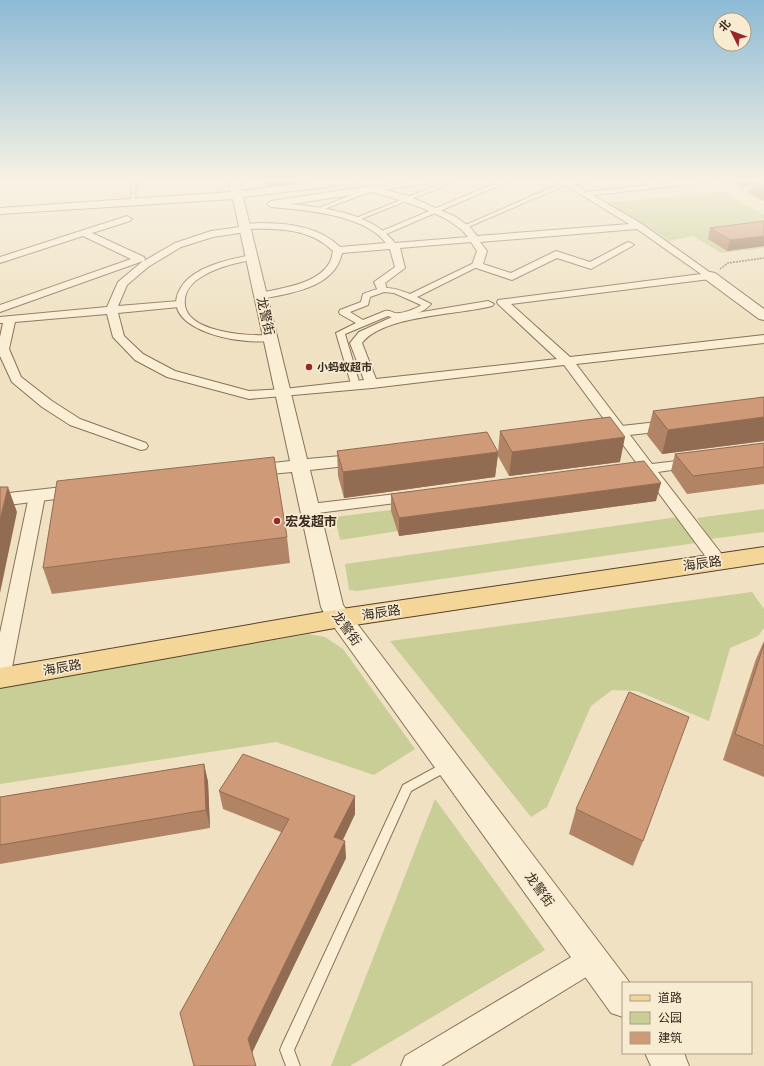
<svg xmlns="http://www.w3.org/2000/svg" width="764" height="1066" viewBox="0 0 764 1066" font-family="Literata,'Noto Sans SC',serif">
  <rect width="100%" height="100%" fill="#efe1c2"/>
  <path fill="#c8ce95" d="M724 192 764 215V248L721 253 693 236 669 241 647 226 607 203Z
    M764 509V532L710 539 697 518Z
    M391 510 398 531 340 540 335 517Z
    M678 517 696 543 357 591 349 590 345 564Z
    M752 592 764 609V628L758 636 730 648 709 721 637 691 612 690 591 706 547 807 531 817 390 641Z
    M309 634 325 637 343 649 415 749 374 775 276 742 0 784V687Z
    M435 799 545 950 350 1066H331Z"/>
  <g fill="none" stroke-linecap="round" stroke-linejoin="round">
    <g stroke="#8a7258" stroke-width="2">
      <path id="service" d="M132 180H136L135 202 133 203 131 202Z
        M447 761 451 763 452 766 451 769 411 791 294 1050 300 1066H286L280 1050 282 1045 403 785Z"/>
    </g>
    <g stroke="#8a7258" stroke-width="2">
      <path id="pedestrian" d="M423 180H441L438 182 372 191 319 211 314 210 369 188Z
        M450 180H459L356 221 351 220Z
        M503 180H512L384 235H378L377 233Z
        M692 180H713L710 182 586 196 583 194 586 192Z
        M566 181 569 183 568 184 466 228 461 227Z
        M252 255 256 257 255 259C237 263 219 266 203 276 194 281 186 289 185 299 180 333 249 336 271 335L275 338 274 340C261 343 244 341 231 339 210 335 167 322 178 293 181 287 184 282 189 278 206 264 231 259 252 255Z
        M474 263H480L481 265 417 297 431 304C423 314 400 321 388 316L345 334 360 385 355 388 352 387 336 333 356 323 340 314 339 312 340 310 361 302 363 294C383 286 390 286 410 294ZM384 292 394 293 421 305C416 309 402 314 395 313 391 312 390 310 385 311L363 320 350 312 368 305 370 297Z"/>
    </g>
    <g stroke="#8a7258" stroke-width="2">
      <path id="minor" d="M569 180H594L590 182 574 184 642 224 715 276 710 279 511 304 570 357 764 335V343L576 364 652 464 693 459 698 460 700 463 698 466 658 472 724 557 726 561 724 565 718 567 712 565 644 473 629 475 624 474 622 471 624 468 638 465 564 365 372 388 249 399 167 377 135 360 113 337 107 314 15 322 9 349 21 377 52 401 80 419 146 443 148 446 146 449 141 450 70 425 42 407 12 382 0 356V337L3 323H0V317L107 307 118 282 143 261 0 312V305L131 259 83 236 0 263V257L124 217 127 216 132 219 130 221 92 233 144 257 145 259 144 261 175 243 211 231 240 227C244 223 252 224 258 223 287 223 319 226 340 247L386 243C364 214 304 210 271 207L267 204 271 201 371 186 408 196 456 217 470 227 477 236 629 224 562 183ZM371 192C397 199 452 214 468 237L395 243C372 213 326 208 291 204ZM250 229C279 228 311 229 333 251 332 254 332 259 330 262 318 285 279 288 257 294L256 296 261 299C291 293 335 288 342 253L390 249 395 267 374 282 378 291 382 292 387 289 385 283 405 268 400 248 471 242 477 251 472 265 473 267 512 280 557 258 591 269 634 245 629 242 626 243 590 262 556 251 511 273 483 264 487 251 480 242 637 229 701 274 498 300 497 302 498 304 557 359 376 379 362 343C384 315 458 315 492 306L494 304 488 301 392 317 359 332 350 343 364 380 284 389 249 391 175 371 143 354 124 336 118 313 179 307 185 304 179 301 118 306 127 285 148 267 181 247 213 237 246 232Z
        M641 180H651L659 186 658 188H652Z
        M717 180H726V181L722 183Z
        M37 491 42 493 45 496 10 678 7 683 0 686V633L29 496 32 493Z
        M414 492 419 494 422 497 419 500 310 514 305 512 302 509 305 506 310 504Z
        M592 946 601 950 605 959 601 968 441 1066H401L405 1056 583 950Z"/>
    </g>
    <g stroke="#8a7258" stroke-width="2">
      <path id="tertiary" d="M229 180H239L242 191 330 180H361L356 183 243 197 307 459 364 454 370 455 373 459 370 463 364 464 310 470 343 605 630 983H623V1017L611 1013 324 613 321 607 292 472 248 476 242 475 239 471 242 467 248 466 290 461 233 199 0 214V208L231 192Z
        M710 272 715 273 764 309V320L759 319 705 279 704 276 705 273Z
        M676 420 682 421 685 425 682 429 594 439 588 438 585 434 588 430 594 429Z
        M81 485 88 487 90 491 88 495 0 506V494Z
        M645 1053H684L689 1066H651Z"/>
    </g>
    <g stroke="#57402d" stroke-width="2">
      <path id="primary" d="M764 547V563L335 628 0 688V668L335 610Z"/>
    </g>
    <path stroke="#8a7258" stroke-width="1.5" stroke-dasharray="2 1" stroke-linecap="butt" d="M720 269 728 263 764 258"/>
    <use href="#service" fill="#faeed5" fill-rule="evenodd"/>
    <use href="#pedestrian" fill="#faeed5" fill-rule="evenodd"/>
    <use href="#minor" fill="#faeed5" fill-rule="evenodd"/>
    <use href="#tertiary" fill="#faeed5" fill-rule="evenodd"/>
    <use href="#primary" fill="#f4d698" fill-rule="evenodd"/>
  </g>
  <path fill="#b28466" d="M262 180H318L267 187Z
    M731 180H764V201L748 192 750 186 740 188 731 182Z
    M764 221V246L727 251 708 239 710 228Z
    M764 397V441L662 454 647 435 653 411Z
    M500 431 620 462 509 476 498 456 495 477 344 498 338 476 337 451 498 452Z
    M764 443V484L687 494 671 471 675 454Z
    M391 494 656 501 399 536 391 511Z
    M287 537 290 563 52 594 43 568Z
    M764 641V777L723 760 756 659Z
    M204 764 208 782 210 828 0 864V797Z
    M219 791 355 796V814L343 840 346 858 252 1052 194 1066 281 832 223 809Z
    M576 809 643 841 633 866 569 834Z"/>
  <path fill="#916c53" d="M267 180H318L267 187Z
    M742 180H751L750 186 740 188Z
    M764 236V246L727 251 730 240Z
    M764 417V441L662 454 668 430Z
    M625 437 620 462 509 476 512 452Z
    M498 452 495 477 344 498 343 472Z
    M661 483 656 501 399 536V518Z
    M8 487 17 512 0 593V520Z
    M204 764 208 782 210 828 206 810Z
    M355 796V814L336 854 334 837Z
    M345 841 346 858 252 1053 248 1039Z"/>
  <path fill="#cf9a77" stroke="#916c53" d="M754 180H764V186Z
    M764 221V236L730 240 710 228Z
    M764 397V417L668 430 653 411Z
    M610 417 625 437 512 452 500 431Z
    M487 432 498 452 343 472 337 451Z
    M764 443V467L693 476 675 454Z
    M274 457 287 537 43 568 57 481Z
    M644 461 661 483 399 518 391 494Z
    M0 487H8L0 520Z
    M764 644V746L735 734Z
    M629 692 689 717 643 841 576 809Z
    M243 754 355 796 334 837 345 841 248 1039 256 1066H194L180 1013 289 819 219 791Z
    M204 764 206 810 0 845V797Z"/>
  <linearGradient id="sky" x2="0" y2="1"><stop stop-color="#8dbad5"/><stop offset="0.55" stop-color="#f8f2e4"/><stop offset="1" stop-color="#f8f2e4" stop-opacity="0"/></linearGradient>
  <rect width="764" height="329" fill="url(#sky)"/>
  <g fill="#9b2629" stroke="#f7ebd2" stroke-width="1.5">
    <circle cx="309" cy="367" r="4"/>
    <circle cx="277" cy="521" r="4"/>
  </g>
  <g text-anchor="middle" stroke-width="3.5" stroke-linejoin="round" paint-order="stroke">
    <g font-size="11" font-weight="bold" fill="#392a1d" stroke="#f7ebd2" text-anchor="start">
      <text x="317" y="371">小蚂蚁超市</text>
    </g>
    <g font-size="13" fill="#392a1d" stroke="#f7ebd2">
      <text transform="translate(266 316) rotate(77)" y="5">龙警街</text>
      <text transform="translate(702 563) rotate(-8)" y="5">海辰路</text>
      <text transform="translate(381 612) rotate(-9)" y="5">海辰路</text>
      <text transform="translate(347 628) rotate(54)" y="5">龙警街</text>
      <text transform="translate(62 667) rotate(-10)" y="5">海辰路</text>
      <text transform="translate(540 889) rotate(54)" y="5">龙警街</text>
    </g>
    <g font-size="13" font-weight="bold" fill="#392a1d" stroke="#f7ebd2" text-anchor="start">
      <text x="285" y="526">宏发超市</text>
    </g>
  </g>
  <rect x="622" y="982" width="130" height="72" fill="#f7ebd2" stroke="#ab9e8a"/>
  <rect x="630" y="995" width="20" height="6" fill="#f4d698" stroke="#ab9e8a"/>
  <text x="658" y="1002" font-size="12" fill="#392a1d">道路</text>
  <rect x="630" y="1012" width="20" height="12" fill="#c8ce95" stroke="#ab9e8a"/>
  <text x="658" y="1022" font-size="12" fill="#392a1d">公园</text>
  <rect x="630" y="1032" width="20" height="12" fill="#cf9a77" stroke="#ab9e8a"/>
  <text x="658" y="1042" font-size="12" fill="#392a1d">建筑</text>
  <g transform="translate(732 32) rotate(312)"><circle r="19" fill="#f7ebd2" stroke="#ab9e8a"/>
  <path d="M0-3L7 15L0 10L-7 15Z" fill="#9b2629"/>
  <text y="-6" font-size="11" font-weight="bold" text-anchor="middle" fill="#392a1d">北</text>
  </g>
</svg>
